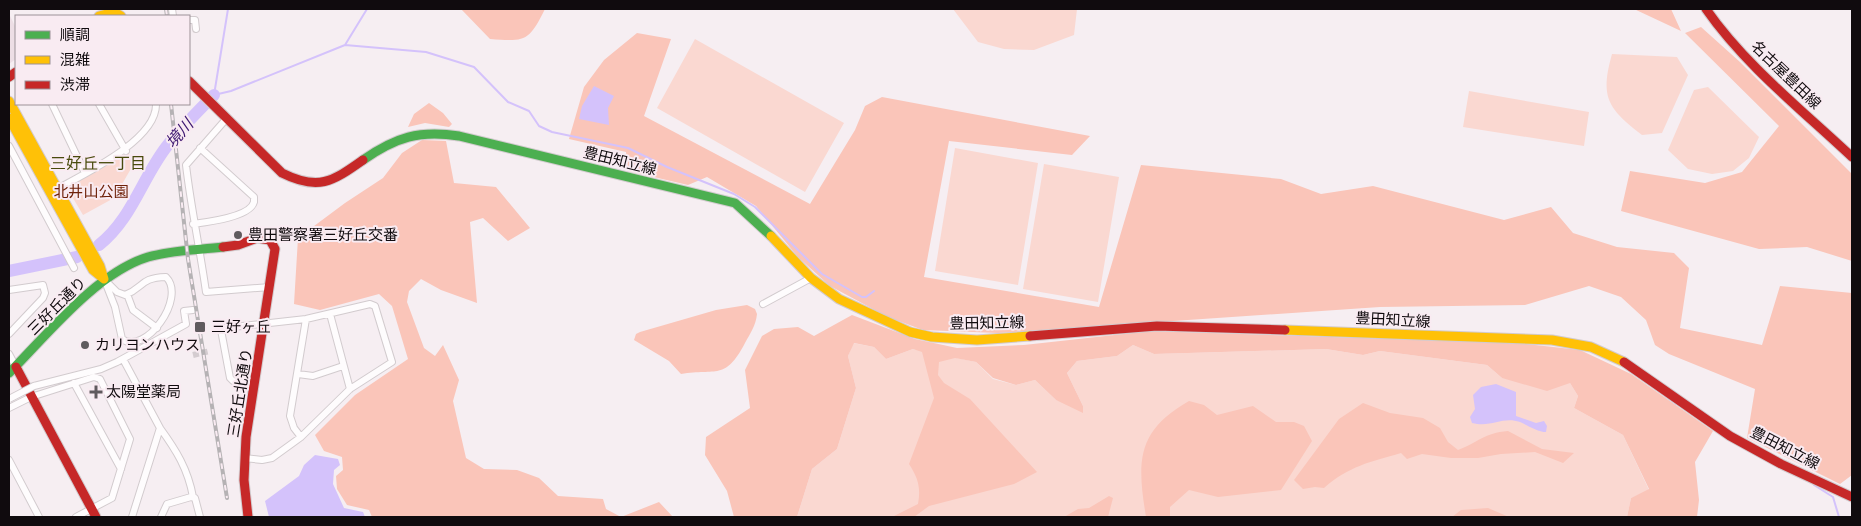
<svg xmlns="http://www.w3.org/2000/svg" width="1861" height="526" viewBox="0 0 1861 526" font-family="'Golos Text','Noto Sans JP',sans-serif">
  <rect width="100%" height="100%" fill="#f6eef2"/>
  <path fill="#eddee5" d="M9 14 16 28V59L9 64Z"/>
  <path fill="#fad8d1" d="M953 9H1077L1074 35 1034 50 1004 49 978 42Z
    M695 39 844 123 805 192 657 108Z
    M1612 54 1677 57 1688 75 1662 133 1642 135C1607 108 1600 97 1612 54Z
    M1708 87 1759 137 1749 158 1733 171 1712 174 1688 169 1668 150 1694 90Z
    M1469 91 1589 112 1584 146 1463 127Z
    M955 148 1038 163 1018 285 935 271Z
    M127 153 136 160 114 198 83 215 70 193V185Z
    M1044 164 1119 177 1098 302 1023 289Z
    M853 343 874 347 886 359 913 349 976 362 993 379 1016 385 1035 380 1056 400 1083 406 1067 373 1077 361 1117 356 1133 345 1154 354 1326 349 1363 355 1380 351 1487 365 1502 378 1570 383 1578 396 1574 408 1623 435 1649 490 1631 498 1627 517H797L812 469 837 449 856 388 848 356Z"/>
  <path fill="#fac5b9" d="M461 9H545C529 41 526 42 490 39Z
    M1634 9H1671L1681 31Z
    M1701 27 1740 62 1852 174V261L1807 247 1759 249 1621 211 1630 171 1705 183 1742 172 1779 126 1685 33Z
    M637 33 671 39 644 116 810 204 855 130 865 106 882 97 1090 136 1072 155 949 141 924 277 1099 307 1141 165 1281 179 1321 194 1373 186 1504 220 1551 207 1573 233 1617 247 1674 253 1689 268 1680 328 1762 345 1780 286 1852 293V475L1840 484 1747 438 1755 389 1669 354 1655 345 1646 320 1621 297 1589 286 1525 305 1380 307 998 333 923 330 888 317 830 286 798 257 756 206 707 177 688 185 628 171 626 152 569 139 584 87 604 60Z
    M429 103 443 113 452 124 449 127 425 123 408 127 414 114Z
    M422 140 446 141 454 183 496 187 530 228 508 241 483 218 470 222 477 303 441 290 421 279 409 291 407 302 424 348 435 356 443 345 459 380 453 401 466 458 484 469 517 470 539 478 558 496 603 499 606 509 621 517 659 502 673 517H372L369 510 347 505 337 489 336 476 343 470 342 457 324 451 315 435 355 395 408 359 392 306 379 294 320 310 294 304 298 238 345 203 383 178 402 153Z
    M747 305 755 309 757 314C756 325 750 334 745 343 725 381 717 368 681 374L669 361 634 340 636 334 640 332 716 310Z
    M852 315 915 339 957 348 1024 345 1151 331 1517 343 1580 350 1631 374 1713 431 1695 462 1699 500 1697 517H1627L1631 498 1649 489 1623 435 1574 408 1578 396 1570 383 1547 391 1502 378 1487 365 1380 351 1363 355 1326 349 1154 354 1133 345 1117 356 1077 361 1067 373 1083 406V413L1056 400 1035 380 1016 385 993 378 976 362 955 358 939 362 938 375 944 383 970 399 1037 472 1014 484 929 506 914 517H892L918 504C921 487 918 478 909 464L934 398 922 352 913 349 886 359 874 347 854 343 848 356 856 388 837 449 812 469 797 517H734L727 491 705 455 706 437 750 408 745 370 762 336 774 329 798 327 814 336Z
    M1189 401 1204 405 1217 415 1253 406 1276 422H1294L1304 426 1312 441 1281 490 1218 497 1189 490 1170 507V517H1146C1137 462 1136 431 1189 401Z
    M1363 403 1390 413 1423 418 1440 428 1448 442 1458 450C1479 442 1484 433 1508 431L1542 449 1574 453 1563 463 1535 452 1501 454 1478 458H1451L1422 454 1407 459 1401 453C1370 462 1349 466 1324 488L1315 487 1303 489 1294 480 1339 419Z
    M1109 496 1113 498 1108 517H1064L1078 509 1089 508Z
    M1488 508 1509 517H1452L1461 510Z"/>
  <path fill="#d4c2fb" d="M594 86 614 96 608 108 609 125 579 119 582 106Z
    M1496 384 1516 392V416L1536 423 1544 421 1547 426 1546 432C1538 432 1527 425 1520 422 1502 416 1492 428 1472 423L1470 417 1475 409 1473 395 1481 387Z
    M315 455 338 459 340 465 334 470 333 484 344 508 363 512 365 517H269L265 501 299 476 304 465Z"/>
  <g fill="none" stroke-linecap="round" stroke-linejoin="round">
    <path stroke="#d4c2fb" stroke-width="2" d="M228 9 214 95 231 91 345 45 426 52 474 67 508 102 529 111 539 126 552 132 628 148 667 167 734 194 755 207 822 274 862 297H866L874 291
      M345 45 367 9
      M1652 386 1676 404
      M1814 485 1833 497 1839 517"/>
    <path stroke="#d4c2fb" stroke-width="12" d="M99 245C132 219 142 178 167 146 181 128 198 111 214 95
      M9 271 77 257"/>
    <path stroke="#d4ccd0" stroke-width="6" stroke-dasharray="6 3" stroke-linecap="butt" d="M193 355 210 351"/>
    <g stroke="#d2cbce" stroke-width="8">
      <path id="street" d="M172 9 173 16
        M189 20H195L196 29
        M52 104 85 173
        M99 104 126 151
        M227 118 186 165C191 208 200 249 206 292L270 287
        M9 146 74 268
        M55 190C84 174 157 140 156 104
        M193 224C208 222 250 217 254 202V197L200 148
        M166 277C187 298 145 356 122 339L115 307 104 279 117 292 125 295C145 287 139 278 166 277Z
        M9 290 43 285 45 293 43 298 9 334
        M127 294 133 310 157 328
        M763 304 811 278
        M330 314 350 389
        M9 354 16 367
        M123 359 160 428 132 517
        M298 374 313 376 343 366
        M74 383 121 469
        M34 386 101 369 117 362 186 324 184 311 193 310
        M9 408 31 397 94 377 100 379 130 439 112 498 76 517
        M160 428C176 450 188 469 193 497
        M301 437 294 428 290 416 306 319
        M244 458 262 460 272 458 301 437 350 389 392 362 375 306 370 304 306 319 224 328 221 330 230 378 233 381 255 385
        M9 460 39 517
        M161 517 167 504 191 497 195 498 200 517"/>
    </g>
    <g stroke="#d2cbce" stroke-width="11">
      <path id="fast" d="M363 160C396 137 419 130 459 136L735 203 771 236
        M9 373C47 335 96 273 148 257 172 250 198 250 223 247"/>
    </g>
    <g stroke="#d2cbce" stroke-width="11">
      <path id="slow" d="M99 16 114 12 121 16
        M9 101 100 266 104 279
        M9 118 93 270 104 279
        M771 236 811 278 839 299 910 332 932 337 977 340 1030 336
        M1285 330 1552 340 1591 347 1624 362"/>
    </g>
    <g stroke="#d2cbce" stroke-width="11">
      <path id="jam" d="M1706 9C1745 65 1802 110 1852 157
        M9 77 16 72
        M189 81 282 173C318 191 332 182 363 160
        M223 247 238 245 257 238 270 240 275 249 246 437 244 480 248 517
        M1030 336 1157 326 1285 330
        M1624 362 1730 436 1781 464 1852 497
        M16 367 96 517"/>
    </g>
    <use href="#street" stroke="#fefcfd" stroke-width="6"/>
    <use href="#fast" stroke="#4caf50" stroke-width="9"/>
    <use href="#slow" stroke="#ffc107" stroke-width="9"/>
    <use href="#jam" stroke="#c62828" stroke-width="9"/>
    <g stroke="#b5b2b4" stroke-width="4">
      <path id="rail" d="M166 9 167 16
        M171 104 188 259 227 498"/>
    </g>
    <use href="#rail" stroke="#f9ebf2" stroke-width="2" stroke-dasharray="5.5" stroke-linecap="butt"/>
    <g stroke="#d2cbce" stroke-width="8" stroke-linecap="butt">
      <path id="street-bridge" d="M9 399 34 386"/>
    </g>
    <use href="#street-bridge" stroke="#fefcfd" stroke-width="6"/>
  </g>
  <g fill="#605a5e" stroke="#f9ebf2" stroke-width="2">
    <circle cx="238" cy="235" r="5"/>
    <rect x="194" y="321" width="12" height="12" rx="2.5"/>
    <circle cx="85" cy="345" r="5"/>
    <path d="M93.5 384.5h5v5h5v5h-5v5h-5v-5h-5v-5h5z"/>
  </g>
  <g text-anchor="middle" stroke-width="4" stroke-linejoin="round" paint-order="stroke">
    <g font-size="15" fill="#100b0e" stroke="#f9ebf2">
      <text transform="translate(1786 75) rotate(44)" y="5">名古屋豊田線</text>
      <text transform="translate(620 161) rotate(14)" y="5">豊田知立線</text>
      <text transform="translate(57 306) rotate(-45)" y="5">三好丘通り</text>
      <text transform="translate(1393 320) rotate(3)" y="5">豊田知立線</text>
      <text transform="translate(987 323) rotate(-1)" y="5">豊田知立線</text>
      <text transform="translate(240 393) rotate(-81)" y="5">三好丘北通り</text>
      <text transform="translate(1785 448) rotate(27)" y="5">豊田知立線</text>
    </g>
    <g font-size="15" fill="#6f220a" stroke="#f9ebf2">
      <text x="91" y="197">北井山公園</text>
    </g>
    <g font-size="15" fill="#100b0e" stroke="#f9ebf2" text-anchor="start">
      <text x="248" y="240">豊田警察署三好丘交番</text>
      <text x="211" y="332">三好ヶ丘</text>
      <text x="95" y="350">カリヨンハウス</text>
      <text x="106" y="397">太陽堂薬局</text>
    </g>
    <g font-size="16" font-style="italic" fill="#3c1670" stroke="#f9ebf2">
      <text transform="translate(179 133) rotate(-49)" y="6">境川</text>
    </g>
    <g font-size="16" fill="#484a0c" stroke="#f9ebf2">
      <text x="98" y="169">三好丘一丁目</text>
    </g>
  </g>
  <rect width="1861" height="526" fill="none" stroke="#100b0e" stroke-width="20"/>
  <rect x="15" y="15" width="175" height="90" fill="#f9ebf2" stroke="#9c9197"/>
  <rect x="25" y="31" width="25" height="8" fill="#4caf50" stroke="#9c9197"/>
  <text x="60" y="40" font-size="15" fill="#100b0e">順調</text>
  <rect x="25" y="56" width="25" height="8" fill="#ffc107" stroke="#9c9197"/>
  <text x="60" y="65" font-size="15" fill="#100b0e">混雑</text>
  <rect x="25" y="81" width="25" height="8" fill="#c62828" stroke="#9c9197"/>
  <text x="60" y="90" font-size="15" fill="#100b0e">渋滞</text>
</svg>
